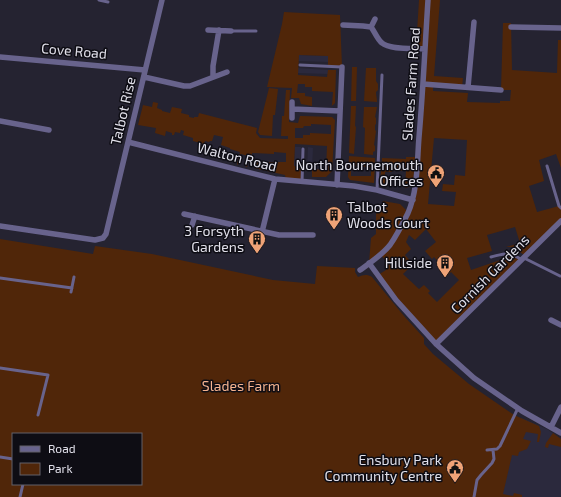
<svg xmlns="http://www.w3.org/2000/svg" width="561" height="497" viewBox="0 0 561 497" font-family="'Exo 2',sans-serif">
  <rect width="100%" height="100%" fill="#252331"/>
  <path fill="#2b293d" d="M299 55 328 56V62L298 61Z
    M298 68 328 70V74L298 73Z
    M295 147H301L300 167 294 166Z
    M308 147 313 148 312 169H307Z
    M521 418 547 429 561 439V497H496Z"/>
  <path fill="#502609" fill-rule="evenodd" d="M419 0H440L434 76 463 78 462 87 433 85V91L468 93 467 102 500 103V101H510L511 90H501L503 23H511L512 70 557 73 558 40H561V168L556 154 539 160 544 181 529 186 537 212 559 206 561 208V221L526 256 512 247H506L520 243 515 227 487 235 492 251 467 258 471 270 512 256 521 261 436 344 378 275 386 270 387 262 380 254 369 263 371 238 376 234V210L381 207 383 201 400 204 408 212 413 200 425 49 416 48ZM434 138 467 140 465 176 455 175 454 185 443 184 442 191 456 192 454 206 428 204ZM426 229 436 242 425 251 432 259 434 257 441 264 439 267 447 276 451 272 459 280 437 302 428 293 430 291 424 285 419 289 403 274 413 264 405 255 411 249 406 242 409 235 415 240Z
    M284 12 340 15 342 67 328 66V56L299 55 298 75 327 77 328 70H336L335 103 333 105 331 106 332 105 333 92 312 91V87H305V84H298L297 93H305V96L312 97V106L301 104 299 98H291L292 88 267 87 282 24Z
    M352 67H357L356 101H351Z
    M366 68H376V81L378 84V90L376 92C376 96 377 98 377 102L364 101Z
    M269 88 278 89 275 115H273L272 136 260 135 258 132Z
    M286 90H290L289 122 298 123 300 116H302L332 117 335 120 332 171 326 177H312V169L326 170 327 146 295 144 294 166 303 167 302 182 286 180 285 175 254 168 255 162H286V153L274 152V154L252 153V161L248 162 247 167 245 166 248 156 241 154 238 165 237 164 240 152 230 149V148L221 145 223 137 214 135 212 141H210L209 142 205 141 204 144 193 141V138L183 135 184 131 181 130 180 133 175 132 174 135H172V133L166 131 165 136 155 133 156 128 138 125 143 105 152 107 153 102 158 103 157 108 162 110V111L170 113 172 107 182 109 181 113 189 115V117L194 118V117H198L199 113 257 128 256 133 260 138 288 139V136H281L282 116H284ZM311 124 331 125V134L310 133V135H303V138H295V128H303L304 126H311Z
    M351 106H356L355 126 356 127 354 154 349 153Z
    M364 107H377L375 117 376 118V124L375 125V130L376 131 374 145 375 146V151L373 152V155L364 154 365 128 363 127Z
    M349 156 375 158 374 183 350 180 348 177ZM351 166 371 167V176H351Z
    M406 157H415L413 186 405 188 406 171 392 170V172H385V184H380L382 158 406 159Z
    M0 239 93 254 95 246 152 254 273 280 315 284 317 266 355 268V272L358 277C363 275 367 274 372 277L404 316 424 338V344L433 354 469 384 514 415 539 426 541 432 539 442H537L538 434 526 432 523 439 531 441 527 449 519 452 518 456 512 455 503 494 513 496 514 493 522 495V497H0ZM13 434H141V484H13Z
    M553 433 561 439V447L549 444 548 448 545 447 546 443Z"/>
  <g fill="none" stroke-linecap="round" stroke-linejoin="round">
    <path stroke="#68638c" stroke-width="3" d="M99 0 108 2
      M231 31H256
      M300 65 342 67
      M547 166 559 206 561 208
      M302 182 303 149
      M377 190 382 75
      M491 257C507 253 508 251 522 260
      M524 258 560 276
      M0 278 72 288
      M71 292 74 277
      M0 368 48 375 38 415
      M487 450 497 449 500 446 518 408
      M0 457 13 459
      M20 497 23 484
      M474 497 477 480 481 475 492 463 494 459 493 450"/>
    <path stroke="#68638c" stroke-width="5.5" d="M343 25 363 26 371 27C375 32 377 39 382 43 390 50 414 48 425 49
      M371 27 375 19
      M511 27 561 28
      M208 30 231 31
      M0 57 145 70
      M144 77 184 86H190L227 72
      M213 77V66L219 30
      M423 84 501 90
      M468 87 474 22
      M292 109 340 111
      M292 118V102
      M0 121 49 130
      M128 142 275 179 354 186 377 190 413 200
      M337 185 342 67
      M184 214 279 235H313
      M192 225 195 216
      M0 226 95 240 103 238 106 234 162 0
      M262 232 275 179
      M369 263 396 300 436 344 474 378 522 411 561 433
      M360 270C370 263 382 255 390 245 397 235 403 223 408 213 418 190 417 162 419 137 423 92 425 46 428 0
      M551 320 561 325
      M436 344 561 221
      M551 427 561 407"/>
  </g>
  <defs>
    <g id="civic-pin" transform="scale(0.9)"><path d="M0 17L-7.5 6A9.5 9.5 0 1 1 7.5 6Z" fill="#efa377" stroke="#0e0d14"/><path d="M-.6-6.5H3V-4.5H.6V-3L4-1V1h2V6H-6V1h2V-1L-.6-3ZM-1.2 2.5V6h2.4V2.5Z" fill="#111"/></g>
    <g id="building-pin" transform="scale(0.9)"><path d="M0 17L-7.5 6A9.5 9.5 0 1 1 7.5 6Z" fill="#efa377" stroke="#0e0d14"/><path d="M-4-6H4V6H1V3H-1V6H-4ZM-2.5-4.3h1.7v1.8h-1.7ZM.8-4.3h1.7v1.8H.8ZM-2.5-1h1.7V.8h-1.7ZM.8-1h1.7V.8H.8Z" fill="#111"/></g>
  </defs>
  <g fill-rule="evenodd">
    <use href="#civic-pin" x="436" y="173"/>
    <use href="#building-pin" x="334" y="215"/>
    <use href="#building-pin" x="257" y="239"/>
    <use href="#building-pin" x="445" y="263"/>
    <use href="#civic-pin" x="455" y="468"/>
  </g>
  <g text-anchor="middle" stroke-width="3" stroke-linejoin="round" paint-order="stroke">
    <g font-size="14" fill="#e0dfe9" stroke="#0e0d14">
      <text transform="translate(74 51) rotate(5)" y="5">Cove Road</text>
      <text transform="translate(411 84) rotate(-86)" y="5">Slades Farm Road</text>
      <text transform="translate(123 111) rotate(-77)" y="5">Talbot Rise</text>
      <text transform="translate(237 157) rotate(14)" y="5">Walton Road</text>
      <text transform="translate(490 274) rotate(-45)" y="5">Cornish Gardens</text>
    </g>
    <g font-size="14" fill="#e0dfe9" stroke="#0e0d14" text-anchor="end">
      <text x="423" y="170">North Bournemouth<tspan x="423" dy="16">Offices</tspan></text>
      <text x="347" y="212" text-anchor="start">Talbot<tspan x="347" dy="16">Woods Court</tspan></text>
      <text x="244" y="236">3 Forsyth<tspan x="244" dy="16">Gardens</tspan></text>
      <text x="432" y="268">Hillside</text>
      <text x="442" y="465">Ensbury Park<tspan x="442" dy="16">Community Centre</tspan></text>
    </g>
    <g font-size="14" fill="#f6b490" stroke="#0e0d14">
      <text x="241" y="391">Slades Farm</text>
    </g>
  </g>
  <rect x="12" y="433" width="130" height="52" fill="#0e0d14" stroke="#626169"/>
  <rect x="20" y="446" width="20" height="6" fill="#68638c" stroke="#626169"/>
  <text x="48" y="453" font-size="12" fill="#e0dfe9">Road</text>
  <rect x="20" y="463" width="20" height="12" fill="#502609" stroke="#626169"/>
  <text x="48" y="473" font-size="12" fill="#e0dfe9">Park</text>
</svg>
